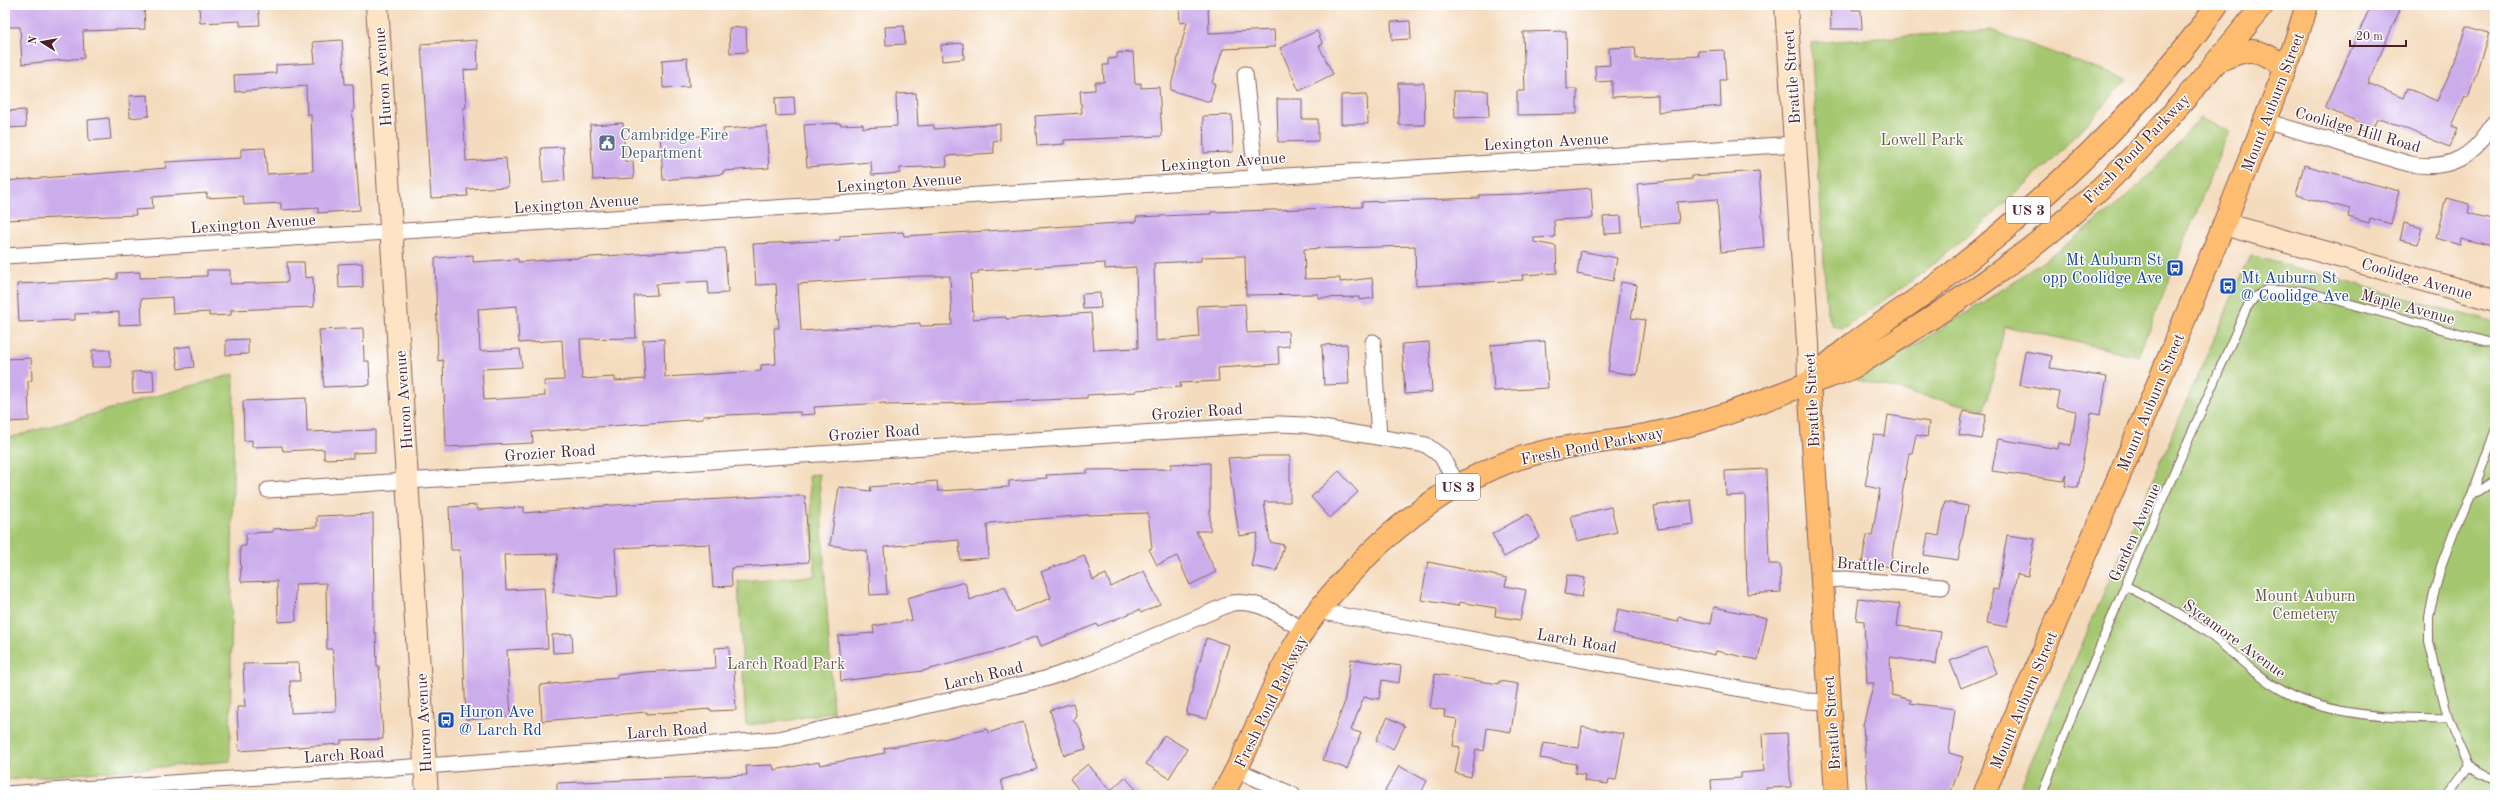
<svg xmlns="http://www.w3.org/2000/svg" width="2500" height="800" viewBox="0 0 2500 800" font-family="'Old Standard TT',serif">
  <rect width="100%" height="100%" fill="#fff"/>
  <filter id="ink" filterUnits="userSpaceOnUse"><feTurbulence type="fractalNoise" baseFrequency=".025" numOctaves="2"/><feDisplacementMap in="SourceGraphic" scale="8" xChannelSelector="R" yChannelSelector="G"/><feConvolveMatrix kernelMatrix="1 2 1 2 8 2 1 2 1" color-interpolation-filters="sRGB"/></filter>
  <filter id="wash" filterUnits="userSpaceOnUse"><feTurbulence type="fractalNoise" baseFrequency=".012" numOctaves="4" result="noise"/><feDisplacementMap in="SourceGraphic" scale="16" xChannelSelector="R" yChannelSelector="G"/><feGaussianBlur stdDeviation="0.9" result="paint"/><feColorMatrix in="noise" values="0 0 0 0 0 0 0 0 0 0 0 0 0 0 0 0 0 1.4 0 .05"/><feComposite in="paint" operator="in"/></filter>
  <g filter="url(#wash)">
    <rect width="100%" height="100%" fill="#f4dbbd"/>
    <path fill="#a5c770" stroke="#78734e" d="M1991 30 2127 80 2052 160 1991 216 1924 272 1847 326 1841 328 1833 326 1827 313 1811 43Z
      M2200 118 2229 131 2138 356 2005 326 1985 410 1856 380C1946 326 2037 272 2118 204 2148 179 2174 148 2200 118Z
      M2250 255 2495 323V795H2017Z
      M234 374 230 761 5 780V439Z
      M819 474 833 711 791 720 746 725 738 581 815 576 809 475Z"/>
    <g id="blocks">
      <path fill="#ccadec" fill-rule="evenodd" d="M7 5H144L145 29 83 31 84 58 22 64 20 27H8Z
        M199 5H258L260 25 240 26V21L200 23Z
        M1179 5H1208L1209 33 1274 30 1275 47 1223 49 1212 83 1215 84 1210 102 1170 90 1187 22 1180 23Z
        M1830 5H1852V10H1861L1862 29H1831Z
        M2371 5H2402L2368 83 2403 98 2407 88 2437 101 2455 61 2466 26 2489 33 2468 98 2465 96 2452 126 2458 128 2450 147 2382 119H2377L2373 128 2325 108Z
        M1410 21 1411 39 1392 40 1391 22Z
        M904 26 905 44 886 45 885 27Z
        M746 27 747 52 730 53 729 28Z
        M1317 31 1323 44 1319 46 1333 74 1299 91 1280 48Z
        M1566 31 1567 89H1577V114L1517 115V91H1525L1523 32Z
        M342 40 345 84H353L354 111H352L360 210 318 213V208L281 210V203L244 205 243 196 207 198V193L152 197 153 209 135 210 136 215 5 220V181L166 168 165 162 241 158V149L265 148 267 174 313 171 311 114H307L306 86 235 92 234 75 276 73V65L315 63 313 42Z
        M477 40 478 69 464 70 466 108H463L466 161 506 158 508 187 467 189 468 196 431 198 421 44Z
        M963 43 964 59 942 61 941 45Z
        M1635 47 1636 59 1699 56 1698 51 1724 50 1726 80H1720L1721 106 1658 112V95L1612 97V81L1596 82 1595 66 1610 65 1609 48Z
        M1133 52 1135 84 1141 83V88L1159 87 1162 136 1064 140V144L1037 146 1035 116 1082 113 1080 91 1095 90V82H1104L1103 65H1108V59L1117 58V53Z
        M687 58 689 87 663 88 662 60Z
        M1398 83H1424L1425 125H1399Z
        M1454 91H1488L1489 117 1455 118Z
        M916 93 918 126 934 125V129L1000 124V140L993 141 994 153 946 156 947 166 900 168V173L872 175 871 162 807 167 804 125 840 123V125L863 124V128L897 126 896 94Z
        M1367 94 1368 124H1341V95Z
        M148 95 149 116 130 118 129 96Z
        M794 97 795 115 776 116 775 98Z
        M1277 99H1302V119H1318V141L1278 142Z
        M25 110 26 127 7 128 6 111Z
        M1232 115 1233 152 1204 153 1203 116Z
        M109 118 111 139 89 141 88 120Z
        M623 123 625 162 633 161 634 178 593 180 590 125Z
        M766 126 769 168 723 171V174L663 180 660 133 684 131V137L724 135 723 129Z
        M563 147 565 181 543 183 541 148Z
        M2304 165 2399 191 2391 224 2370 218 2369 223 2348 217 2350 209 2296 195Z
        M1759 171 1764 248 1721 252 1717 199 1677 202 1679 223 1641 226 1637 184 1692 179V176Z
        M1591 188 1593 218 1554 220 1555 237 1534 238V242L1556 246 1557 273 1522 275 1523 280 1416 286 1415 246 1304 249 1305 279 1340 278V282L1372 278 1374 298 1359 300V297L1318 298V294L1246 295 1245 256 1201 257V261L1154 263 1156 341 1199 337 1197 306 1245 304 1247 333 1288 331 1289 346 1278 347 1279 364 1218 368 1219 381 1180 383 1181 387 1136 390V392L1087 395V398L975 403 886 405V403L814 407 815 414 800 415V412L703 416V419L532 432 533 443 446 447 443 360 438 361 435 258 473 255V262L518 259V262L725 248 728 293 709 294 708 281 656 284 657 295 634 296 636 338 580 339 582 379 615 377V381L645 379 643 340 664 339 665 377 761 371V365L776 364 774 328H779L776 284 756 285 753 244 840 240V236L903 232 904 236 1136 222V217L1211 214V212L1362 207V202L1479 198V195L1520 194ZM1105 263V269L1136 267 1138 348 1094 350 1091 313 1006 319V317L973 319 971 274H978V271ZM920 276H950L952 325 920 326V323L801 331 798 284ZM517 306 519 343 562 340 564 380 544 381 545 396 484 400 482 369 522 367 520 349 480 351 478 309Z
        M2446 198 2470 204 2468 213 2495 220V247L2461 238 2460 245 2436 238Z
        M1621 216 1622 233 1604 234 1603 217Z
        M2404 223 2422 228 2418 244 2400 240Z
        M1581 251 1617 258 1613 281 1577 274Z
        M287 262H304L305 278 313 277 314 307 231 310V315L209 316V312L173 314 172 297 141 299 142 324 119 325V312L75 314V320L19 322 17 284 117 279V273L140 272V278L207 276V270H230V284L288 282Z
        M362 263 363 287 339 288 338 264Z
        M1621 282 1637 285 1631 318 1645 320 1637 375 1608 371Z
        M1100 293 1101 308 1083 309 1082 294Z
        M363 328 364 361H369L370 385 324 387 319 330Z
        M248 339V354L226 355V340Z
        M1545 341 1548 388 1494 391 1491 345Z
        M1429 342 1432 392 1405 394 1402 344Z
        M1347 344 1349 384 1324 385 1322 345Z
        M191 346 194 367 178 369 175 348Z
        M92 350H110L111 367H92Z
        M2025 351 2052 356 2050 368 2107 377 2100 415 2091 413 2078 488 2065 486 2067 474 2064 481 1992 471 1998 439 2058 449 2059 443 2071 446 2076 411 2056 407 2059 392 2019 385Z
        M31 358 32 380 28 381 29 421 5 422V359Z
        M153 371 154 392 133 393 132 372Z
        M306 398 307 432 375 430V452L353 453V458L324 459V449L283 451 282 446 252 447V440L244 441 243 401Z
        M1963 411 1986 415 1981 439 1959 435Z
        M1888 415 1929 422 1927 437 1916 435 1912 453H1909L1890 567 1862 562 1867 535 1872 536 1880 489 1865 486 1874 435 1885 436Z
        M1262 456H1290V502H1264L1270 542 1284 545 1277 571 1251 566 1258 533 1239 536 1228 458Z
        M1210 463V531H1196L1216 572 1190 585 1177 556 1157 565 1149 549 1152 548 1148 513 1088 515 990 523 987 525 989 558 960 560 959 540 884 547 887 594 870 595 867 551 830 545 839 487 871 491 870 487 937 481 938 491 1009 487V481L1047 478 1046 475 1087 473V470L1171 469V464Z
        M1766 469 1769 564H1780L1781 592 1747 594 1745 495 1726 496 1725 471Z
        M1339 471 1358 492 1330 518 1311 497Z
        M775 496H805L809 562 731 568 732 586 713 587 710 544 615 548 618 597 598 598 553 592 558 554 504 555 506 590 544 588 548 648 507 650 511 717 466 720 460 563 459 550H451L449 507 477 505 478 510 524 507V513L615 505Z
        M1691 500 1694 524 1658 529 1654 506Z
        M1945 502 1968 506 1958 560 1924 555 1928 534 1939 536Z
        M1611 507 1617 532 1577 541 1571 516Z
        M373 514 374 633H376L377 666H379L383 739 341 740V744L239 751 237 707H245L243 664 299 663 300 681H290L291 713 336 711 334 659 332 649H327L326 583 295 584 296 621 278 622 277 581 241 582 240 546H246V533L273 532V529L317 527V516Z
        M1528 514 1540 537 1504 557 1492 534Z
        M2007 535 2035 539 2028 576 2017 574 2007 627 1987 623 1993 589 1998 590Z
        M1084 555 1093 580 1106 574 1111 587 1144 571 1160 604 1141 613 1139 610 1098 626 1097 624 1041 646 1037 636 1001 650 923 671 841 681 838 636 874 633 873 626 912 620 907 598 965 582 970 600 1005 586 1015 612 1051 598 1041 572Z
        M1428 562 1507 578 1505 586 1526 590 1520 620 1495 616 1496 608 1459 602 1458 606 1421 600Z
        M1567 575 1585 578 1582 597 1564 594Z
        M1859 598 1900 604 1897 626 1941 632 1936 664 1890 657 1892 695 1911 700 1910 703 1955 709 1949 753 1963 757 1950 795H1868L1863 725 1874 683H1867L1864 621 1856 620Z
        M1714 607 1767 618 1758 660 1716 651 1715 655 1613 633 1618 609 1678 622 1679 617 1711 624Z
        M572 634 573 652 553 653 552 635Z
        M1206 638 1229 645 1207 719 1186 714Z
        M729 647 730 667H734L736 710 711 711V709L647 714V712L542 721 540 685 617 678V675L644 672 716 668 715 648Z
        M1986 647 1997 673 1961 688 1950 661Z
        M1351 659 1401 666 1399 683 1382 680 1379 699 1364 697 1351 730 1361 733 1347 769 1323 760 1344 704Z
        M1435 674 1499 684V681L1518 684 1511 732 1487 728 1484 751 1476 749 1471 777 1455 773 1460 747 1453 746 1457 719 1444 717 1445 710 1430 708Z
        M1073 703 1076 715 1073 720 1080 728 1086 749 1064 755 1050 710Z
        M1388 717 1405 726 1393 749 1376 740Z
        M1023 722 1037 769 1001 780 1005 795H557V783L747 775 746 766 773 765 774 770 819 762 820 765 885 753 884 748 944 739 987 729 988 733Z
        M1582 727 1624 734 1616 780 1609 779 1608 784 1584 781 1585 775 1575 773 1576 764 1540 758 1543 743 1579 748Z
        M1787 733 1791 787 1766 788V795H1712L1711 780 1741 778V773L1764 771 1762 734Z
        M1164 735 1187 749 1169 778 1146 764Z
        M1088 764 1110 791 1125 777 1141 795H1083L1070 779Z
        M1399 766 1427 781 1420 795H1393L1385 791Z"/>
    </g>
  </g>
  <g filter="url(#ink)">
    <use href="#blocks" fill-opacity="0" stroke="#86615e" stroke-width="1"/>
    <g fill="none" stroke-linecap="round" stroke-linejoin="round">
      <g stroke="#86615e" stroke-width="10">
        <path id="lane" d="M2495 480 2472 495 2454 531 2441 566 2433 598 2429 617V642L2448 718 2469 766 2495 780
          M2472 495 2495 431
          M2126 586C2153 600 2180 613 2205 631 2232 651 2255 676 2285 692 2329 716 2398 719 2448 718
          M2042 795C2102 630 2176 470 2246 309L2254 298 2266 290 2304 291 2495 344
          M2447 795 2469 766"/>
      </g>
      <g stroke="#86615e" stroke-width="17">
        <path id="street" d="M1245 74 1256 177
          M2265 121 2410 164C2450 171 2474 157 2495 121
          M5 256 1796 144
          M1373 342 1379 437
          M268 490 1279 424 1304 425 1426 445 1441 456 1459 487
          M1822 580 1845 579 1942 587
          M1318 611 1806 701 1830 702
          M1237 770 1293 795
          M5 794 426 766 779 739 1045 679 1086 665 1232 603C1260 599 1282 617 1304 631"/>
      </g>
      <g stroke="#86615e" stroke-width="24">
        <path id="secondary" d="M377 5 427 795
          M1786 5 1808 343 1809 383
          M2224 224 2495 300"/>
      </g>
      <g stroke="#86615e" stroke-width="24">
        <path id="primary" d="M1809 383 1836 795
          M1984 795 2011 726 2132 446 2224 224 2293 49 2307 5"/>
      </g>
      <g stroke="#86615e" stroke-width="24">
        <path id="highway" d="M2218 61C2252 46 2254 48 2286 66
          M1809 383C1849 339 1905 311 1952 273 2050 196 2145 107 2217 5
          M1222 795C1258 737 1274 667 1316 613 1367 549 1431 491 1508 462 1552 446 1600 443 1645 435 1701 425 1753 405 1806 384 1824 377 1842 375 1859 364 1946 310 2031 255 2105 184 2163 129 2213 66 2263 5"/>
      </g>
      <use href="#lane" stroke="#fff" stroke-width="8"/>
      <use href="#street" stroke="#fff" stroke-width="15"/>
      <use href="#secondary" stroke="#fee4c5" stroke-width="22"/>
      <use href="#primary" stroke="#fdbc6f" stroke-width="22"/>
      <use href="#highway" stroke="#fdbc6f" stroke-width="22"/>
    </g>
  </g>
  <defs>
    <g id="civic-square" transform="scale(0.9)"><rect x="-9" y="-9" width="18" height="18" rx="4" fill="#5c6f8a" stroke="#fff"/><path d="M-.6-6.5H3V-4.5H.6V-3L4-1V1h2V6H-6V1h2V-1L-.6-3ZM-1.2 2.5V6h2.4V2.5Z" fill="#fff"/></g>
    <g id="bus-square" transform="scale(0.9)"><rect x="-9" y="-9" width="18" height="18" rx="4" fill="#1a4fb4" stroke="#fff"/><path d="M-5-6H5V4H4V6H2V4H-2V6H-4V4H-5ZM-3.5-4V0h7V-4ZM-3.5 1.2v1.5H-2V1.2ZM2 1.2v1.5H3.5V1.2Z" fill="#fff"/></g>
  </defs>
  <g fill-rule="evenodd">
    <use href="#civic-square" x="607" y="143"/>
    <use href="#bus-square" x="2175" y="268"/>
    <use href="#bus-square" x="2228" y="286"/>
    <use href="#bus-square" x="446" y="720"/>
  </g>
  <g text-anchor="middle" stroke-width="3" stroke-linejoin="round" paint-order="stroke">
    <g fill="#fff" stroke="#80626b" stroke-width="1">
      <rect x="2006" y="197" width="44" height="26" rx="3"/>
      <rect x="1436" y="474" width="44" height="26" rx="3"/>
    </g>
    <g font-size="15" font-weight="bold" fill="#4a1f2b">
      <text x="2028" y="215">US 3</text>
      <text x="1458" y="492">US 3</text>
    </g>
    <g font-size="16" fill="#4a1f2b" stroke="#fff">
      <text transform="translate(382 77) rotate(-94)" y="6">Huron Avenue</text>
      <text transform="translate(1791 77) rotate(-94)" y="6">Brattle Street</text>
      <text transform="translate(2272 102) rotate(-69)" y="6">Mount Auburn Street</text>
      <text transform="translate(2358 129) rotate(16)" y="6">Coolidge Hill Road</text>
      <text transform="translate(1546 141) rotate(-3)" y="6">Lexington Avenue</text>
      <text transform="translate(2136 148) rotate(-46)" y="6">Fresh Pond Parkway</text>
      <text transform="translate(1223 161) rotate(-4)" y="6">Lexington Avenue</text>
      <text transform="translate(899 182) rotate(-4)" y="6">Lexington Avenue</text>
      <text transform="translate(576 203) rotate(-4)" y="6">Lexington Avenue</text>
      <text transform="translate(253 223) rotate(-4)" y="6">Lexington Avenue</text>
      <text transform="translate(2417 278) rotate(16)" y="6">Coolidge Avenue</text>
      <text transform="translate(2408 306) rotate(15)" y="6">Maple Avenue</text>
      <text transform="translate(403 400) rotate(-94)" y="6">Huron Avenue</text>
      <text transform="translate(1811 400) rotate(-93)" y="6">Brattle Street</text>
      <text transform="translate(2150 402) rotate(-67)" y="6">Mount Auburn Street</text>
      <text transform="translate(1197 411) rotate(-4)" y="6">Grozier Road</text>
      <text transform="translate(874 432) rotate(-4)" y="6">Grozier Road</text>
      <text transform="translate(1592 445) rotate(-11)" y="6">Fresh Pond Parkway</text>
      <text transform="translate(550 452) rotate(-4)" y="6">Grozier Road</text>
      <text transform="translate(2134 532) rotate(-66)" y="6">Garden Avenue</text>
      <text transform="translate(1883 565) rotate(4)" y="6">Brattle Circle</text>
      <text transform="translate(2235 638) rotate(36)" y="6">Sycamore Avenue</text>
      <text transform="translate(1577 640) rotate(10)" y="6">Larch Road</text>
      <text transform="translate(983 675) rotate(-13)" y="6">Larch Road</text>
      <text transform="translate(2023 700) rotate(-67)" y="6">Mount Auburn Street</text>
      <text transform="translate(1270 701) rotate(-64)" y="6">Fresh Pond Parkway</text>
      <text transform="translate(423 723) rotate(-93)" y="6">Huron Avenue</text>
      <text transform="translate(1831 723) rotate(-94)" y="6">Brattle Street</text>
      <text transform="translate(667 730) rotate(-4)" y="6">Larch Road</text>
      <text transform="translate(344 754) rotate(-4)" y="6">Larch Road</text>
    </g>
    <g font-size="16" fill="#4e5e75" stroke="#fff" text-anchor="start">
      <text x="620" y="140">Cambridge Fire<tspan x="620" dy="18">Department</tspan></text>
    </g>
    <g font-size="16" fill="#6a5a43" stroke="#fff">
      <text x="1922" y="145">Lowell Park</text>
      <text x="2305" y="601">Mount Auburn<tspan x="2305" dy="18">Cemetery</tspan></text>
      <text x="786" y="669">Larch Road Park</text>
    </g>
    <g font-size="16" fill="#164399" stroke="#fff" text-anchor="start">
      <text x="2162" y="265" text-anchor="end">Mt Auburn St<tspan x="2162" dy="18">opp Coolidge Ave</tspan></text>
      <text x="2241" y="283">Mt Auburn St<tspan x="2241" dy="18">@ Coolidge Ave</tspan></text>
      <text x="459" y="717">Huron Ave<tspan x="459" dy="18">@ Larch Rd</tspan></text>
    </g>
  </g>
  <rect width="2500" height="800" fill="none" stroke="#fff" stroke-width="20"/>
  <g transform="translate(42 42) rotate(281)" stroke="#ffffff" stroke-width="3" paint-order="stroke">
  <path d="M0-3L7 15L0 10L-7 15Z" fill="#4a1f2b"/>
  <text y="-6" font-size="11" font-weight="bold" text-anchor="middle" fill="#4a1f2b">N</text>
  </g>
  <path d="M2350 40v6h56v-6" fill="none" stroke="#4a1f2b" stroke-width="2"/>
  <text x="2356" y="40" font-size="12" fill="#4a1f2b" stroke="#ffffff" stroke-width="3" paint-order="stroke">20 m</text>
</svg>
